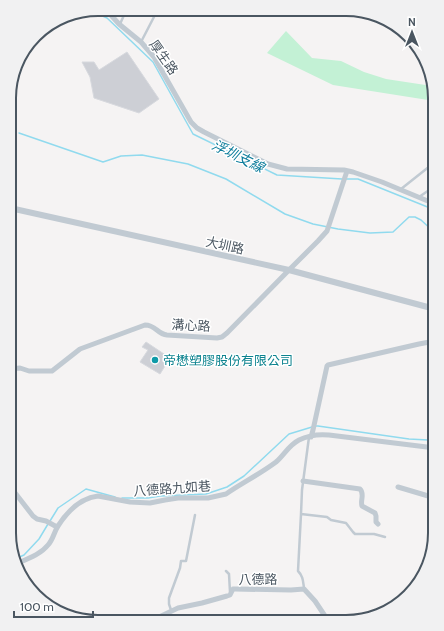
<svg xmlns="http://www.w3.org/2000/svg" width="444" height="631" viewBox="0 0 444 631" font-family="Cabin,'Noto Sans TC',sans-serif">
  <rect width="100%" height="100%" fill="#f5f3f3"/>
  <path fill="#c3f1d5" d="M286 31 312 58 341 61 364 72 386 79 432 86 435 99 428 100 333 85 267 53Z"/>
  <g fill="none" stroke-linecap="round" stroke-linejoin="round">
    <path stroke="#90daee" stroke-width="1.5" d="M96 13 107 18 153 62 193 134 277 175 342 179
      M19 133 103 162 121 156 142 155 188 164 226 179 285 214 313 224 338 229 370 233 393 232 409 217H415L421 220 435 233
      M346 179H358L435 210
      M316 426H318L409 439 428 440 435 442
      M122 498H148L160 496 206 494 227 487 244 476 289 434 312 427
      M50 521 58 508 86 489 115 497
      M15 559 24 555 39 539 48 524"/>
  </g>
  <path fill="#cdcfd5" stroke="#d7d9de" d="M127 52 159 99 139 113 94 98 90 77 82 62H94L99 70Z
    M146 342 170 358 160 374 140 362 148 350 142 347Z"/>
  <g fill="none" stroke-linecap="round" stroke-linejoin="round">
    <path stroke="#c1cad2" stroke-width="2.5" d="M120 24 125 13
      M141 42 156 13
      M401 189 435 162
      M419 197 435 186
      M301 514 302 490 309 437
      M226 571 229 574 230 592
      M304 588C303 581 303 576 298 571L301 514 327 517 331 520 346 523 353 532 355 534H374L385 537
      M171 610 169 604V598L180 568 181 561H186L195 515"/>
    <path stroke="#c1cad2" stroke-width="5" d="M109 13 119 24 141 42 154 57 191 122 197 128 204 132 268 164 287 169 344 170 353 172 382 182 435 204
      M9 369 20 368 29 371H52L80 349 145 325C156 325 157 334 167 335L217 338 222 337 227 333 289 270 318 241 327 231 347 171
      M311 437 313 430 327 366 328 365 419 344 435 341
      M303 481 360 489C365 494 360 500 362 506L375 513 376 516V522L378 524
      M9 485 33 516 37 519 46 521 57 527
      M398 487 435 498
      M16 564C27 559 40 555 48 545 53 540 54 532 58 526 67 512 81 498 98 496L130 502 150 503 165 500 178 498H208L226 494C242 483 260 474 276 462 284 455 289 445 299 440 307 436 319 434 329 435L435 448
      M156 621 157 618 178 608 202 603 227 596 230 595 233 589H235L291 590 304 589 315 601 329 622"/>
    <path stroke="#c1cad2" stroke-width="6" d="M10 208 289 270 435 309"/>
  </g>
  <circle fill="#0f9aa8" stroke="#fff" stroke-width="1.5" cx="155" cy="360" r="4"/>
  <g text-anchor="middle" stroke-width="3" stroke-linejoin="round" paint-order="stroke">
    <g font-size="13" fill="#4a5661" stroke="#fff">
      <text transform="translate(164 57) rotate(55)" y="5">厚生路</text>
      <text transform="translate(225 245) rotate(12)" y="5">大圳路</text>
      <text transform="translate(191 325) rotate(3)" y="5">溝心路</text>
      <text transform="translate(172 488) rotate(-4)" y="5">八德路九如巷</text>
      <text transform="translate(258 579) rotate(-1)" y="5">八德路</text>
    </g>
    <g font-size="13" fill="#0d838f" stroke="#fff" text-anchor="start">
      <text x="163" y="365">帝懋塑膠股份有限公司</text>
    </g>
    <g font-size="14" font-style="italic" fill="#0c7c9b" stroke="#fff">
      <text transform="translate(238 156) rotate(26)" y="5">浮圳支線</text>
    </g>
  </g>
  <path d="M0 0H444V631H0ZM98 16H346A82 82 0 0 1 428 98V533A82 82 0 0 1 346 615H98A82 82 0 0 1 16 533V98A82 82 0 0 1 98 16Z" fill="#f1f1f2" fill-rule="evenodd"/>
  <path fill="none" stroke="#4a5661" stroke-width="2" d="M98 16H346A82 82 0 0 1 428 98V533A82 82 0 0 1 346 615H98A82 82 0 0 1 16 533V98A82 82 0 0 1 98 16Z"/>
  <g transform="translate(412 32)" stroke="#ffffff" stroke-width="3" paint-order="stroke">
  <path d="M0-3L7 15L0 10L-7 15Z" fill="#4a5661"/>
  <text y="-6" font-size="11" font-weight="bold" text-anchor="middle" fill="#4a5661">N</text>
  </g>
  <path d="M14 611v6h79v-6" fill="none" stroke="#4a5661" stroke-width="2"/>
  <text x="20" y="611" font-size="12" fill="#4a5661" stroke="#ffffff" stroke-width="3" paint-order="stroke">100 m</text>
</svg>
